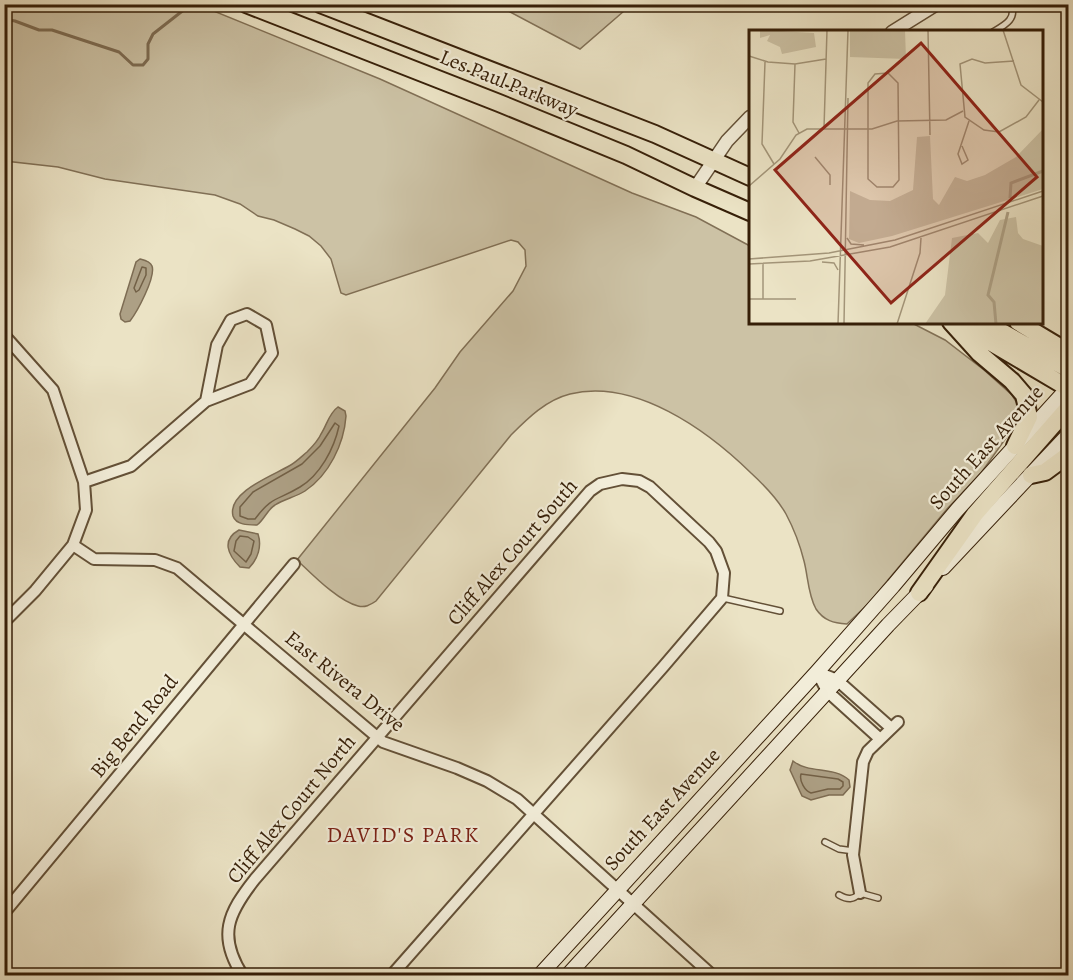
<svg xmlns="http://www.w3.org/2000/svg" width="1073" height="980" viewBox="0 0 1073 980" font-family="Alegreya,serif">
  <rect width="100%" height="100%" fill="#ebe3c5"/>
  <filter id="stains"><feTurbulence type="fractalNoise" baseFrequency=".00333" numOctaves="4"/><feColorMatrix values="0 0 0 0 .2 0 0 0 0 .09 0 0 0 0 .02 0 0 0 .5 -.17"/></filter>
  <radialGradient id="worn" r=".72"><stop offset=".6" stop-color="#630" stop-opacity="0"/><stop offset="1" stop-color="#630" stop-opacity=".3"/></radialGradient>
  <path fill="#ccc2a5" stroke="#817056" stroke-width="1.5" d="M5 5H199L380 79 632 193 696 217 750 246V322L912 323 945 340 984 370 1012 395 1017 403 1019 411 1016 424 981 473 947 509 868 604 847 624C834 623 824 621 816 609 808 595 808 576 804 561 800 545 794 529 786 514 777 498 764 485 751 473 707 430 635 378 570 394 546 400 528 418 511 435L376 601C370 605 365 608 358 606 338 601 312 574 297 560L435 388 460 352 513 291 526 266 525 250 518 242 511 240 346 295 341 293 331 259 321 246 309 236 295 229 274 220 258 216 240 204 215 195 105 179 58 167 5 161Z
    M497 5 631 4V5L580 49Z"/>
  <path fill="#ada085" stroke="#7d6c53" stroke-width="1.5" d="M140 259C144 260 150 261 152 266 156 277 137 312 130 321L125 322 121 319 120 314 136 262Z
    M338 407 345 411 346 416C344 444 329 475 305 491 296 497 284 499 275 505 267 510 264 520 257 525 248 525 236 525 233 516 227 492 274 475 289 466 295 463 301 457 307 452 312 447 318 441 321 434 327 425 329 413 338 407Z
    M239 530 258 534C262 546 258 559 249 568L240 567C228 555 221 540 239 530Z
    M793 761C809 774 834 766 849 780L850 787 843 795H829L811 800 802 796 790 770Z"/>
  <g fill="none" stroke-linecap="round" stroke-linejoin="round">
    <path stroke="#726046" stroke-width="1.5" d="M142 267 146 268V275L139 290 136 292 134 288Z
      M335 423 339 426C334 449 320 475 300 487 277 501 273 495 255 519H248L240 516V507L253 492 302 464 320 446Z
      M240 536 248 537 254 541 251 554 246 562 234 551 236 541Z
      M801 774 838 779 843 782V786L840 789H828L811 793C805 791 799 781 801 774Z"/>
    <path stroke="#7d6c53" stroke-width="3" d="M4 19 15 21 39 30H52L119 52 133 65H143L148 59V44L153 34 190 5"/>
    <g stroke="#635037" stroke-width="8">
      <path id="service" d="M993 32C1005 25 1017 19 1011 4
        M723 598 780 611
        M825 842 839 849 854 851
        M839 895C848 900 853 900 860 893L878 898"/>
    </g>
    <g stroke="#635037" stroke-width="14">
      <path id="minor" d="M4 335 53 390 84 482 86 510 73 545 35 591 4 622
        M84 482 131 466 206 401 250 384 272 353 266 325 247 314 231 320 217 345 206 401
        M73 545 94 559 155 560 177 568 383 742 457 768 487 781 517 799 713 976
        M817 672 837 680 890 727
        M817 672 827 691 879 738
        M860 893 853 855 863 762 868 751 898 722
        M4 913 294 564
        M243 976C217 936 228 913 255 879L590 491 600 484 622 479 639 481 650 487 709 542 716 551 724 573 722 598 663 667 391 976"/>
    </g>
    <g stroke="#635037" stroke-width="15">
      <path id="tertiary" d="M892 32 937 4
        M695 188 727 141 750 117"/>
    </g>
    <g stroke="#361f08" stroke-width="16">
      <path id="secondary" d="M943 568 1068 435
        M539 976 817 672 893 586 957 510 1068 388
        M567 976 888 625 926 586"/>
    </g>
    <g stroke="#361f08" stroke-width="20">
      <path id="primary" d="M246 4 499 103 626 155 695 188 750 212
        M320 4 655 134 750 177
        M951 322 979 353 1012 381 1024 395 1029 417 1015 446
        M984 322 1068 369
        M1018 322 1068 352
        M958 323 1068 388
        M1031 475 1045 472 1068 455
        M919 593 975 514 1068 408"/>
    </g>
    <use href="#service" stroke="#f2edd9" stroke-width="5"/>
    <use href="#minor" stroke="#f2edd9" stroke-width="10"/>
    <use href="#tertiary" stroke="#f2edd9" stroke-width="12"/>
    <use href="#secondary" stroke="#f2edd9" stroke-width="14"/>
    <use href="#primary" stroke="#ebe3c5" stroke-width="16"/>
  </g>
  <g text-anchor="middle" stroke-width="4.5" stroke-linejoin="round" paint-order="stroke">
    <g font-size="21" fill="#361f08" stroke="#f2edd9">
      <text transform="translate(509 83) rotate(22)" y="7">Les Paul Parkway</text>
      <text transform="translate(986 447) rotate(-48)" y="7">South East Avenue</text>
      <text transform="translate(512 552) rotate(-49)" y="7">Cliff Alex Court South</text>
      <text transform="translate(345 681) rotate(39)" y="7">East Rivera Drive</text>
      <text transform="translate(134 726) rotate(-51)" y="7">Big Bend Road</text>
      <text transform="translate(291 809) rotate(-50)" y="7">Cliff Alex Court North</text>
      <text transform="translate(662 809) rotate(-47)" y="7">South East Avenue</text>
    </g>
    <g font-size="22" letter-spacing="1.5" fill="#7a1f14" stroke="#f2edd9">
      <text x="403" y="842">DAVID'S PARK</text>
    </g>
  </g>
  <g transform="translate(749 30)">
    <rect width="294" height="294" fill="#ebe3c5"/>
    <path d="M11 0 65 3 67 17 33 24 31 17 18 11 21 5 11 8ZM101 0H156L157 29 101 27ZM294 99V159L143 206 110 213 100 209 101 161 121 170 141 171 164 160 168 107 181 106 184 169 190 175 206 147 218 151 236 145 267 127ZM267 187 269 203 274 209 294 216V294H176L196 265 203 208 229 203 239 213 251 190Z" fill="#ccc2a5"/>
    <path fill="none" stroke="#ada085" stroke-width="3" d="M261 168 262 153 294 141M247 294 245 272 239 265 259 182"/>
    <path fill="none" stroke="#a39579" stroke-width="1.5" d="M179 0 181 105M254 0 272 55 294 72M0 26 19 32 46 34 77 29M265 31 236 33 223 29 211 34 216 87 235 100 250 102 277 87 290 70M16 32 13 114 25 134M46 34 44 92 50 103M139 43 149 53 150 150 144 157H128L119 149V53L126 44ZM75 98 78 0M213 116 219 130 213 134 209 124 220 91M66 127 81 145V155M0 156 31 129 47 105 58 99H123L148 91 197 90 214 81M98 208 102 214 115 215M0 229 80 223 146 210 294 161M73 232 85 233 89 240M14 233V269M0 234 61 231 141 217 294 166M0 269H47M89 294 99 0M95 294 99 68M148 294 171 223 172 208"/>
    <path fill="#8f2418" fill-opacity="0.15" stroke="#8f2418" stroke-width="3" d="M172 13 288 147 142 273 26 140Z"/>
    <rect width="294" height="294" fill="none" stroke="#361f08" stroke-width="3"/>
  </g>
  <rect width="1073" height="980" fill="none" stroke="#ebe3c5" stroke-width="24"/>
  <rect x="6" y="6" width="1061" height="968" fill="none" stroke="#361f08" stroke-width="3"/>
  <rect x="12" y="12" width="1049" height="956" fill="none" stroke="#361f08" stroke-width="1.5"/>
  <rect width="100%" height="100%" filter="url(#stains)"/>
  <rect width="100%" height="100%" fill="url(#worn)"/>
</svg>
